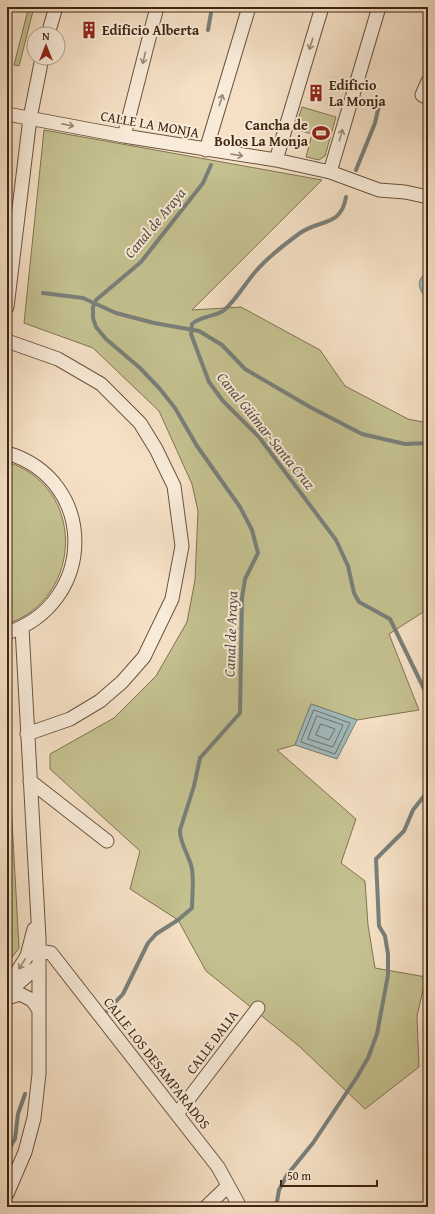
<svg xmlns="http://www.w3.org/2000/svg" width="435" height="1214" viewBox="0 0 435 1214" font-family="'Gentium Book Plus',serif">
  <rect width="100%" height="100%" fill="#f5e0c5"/>
  <filter id="stains"><feTurbulence type="fractalNoise" baseFrequency=".005" numOctaves="4"/><feColorMatrix values="0 0 0 0 .2 0 0 0 0 .09 0 0 0 0 .02 0 0 0 .5 -.17"/></filter>
  <radialGradient id="worn" r=".72"><stop offset=".6" stop-color="#630" stop-opacity="0"/><stop offset="1" stop-color="#630" stop-opacity=".3"/></radialGradient>
  <path fill="#c4c08f" stroke="#827250" d="M28 10 33 11 19 66 14 65Z
    M302 107 336 117 325 156 319 160 306 157 312 134 295 129Z
    M44 130 322 180 192 310 241 307 320 350 345 386 408 419 428 423V609L389 634 419 710 357 720 311 704 295 745 277 750 356 819 341 863 365 881 368 925 375 968 426 977 417 1016 419 1067 365 1109 299 1046 206 971 178 920 130 889 140 851 50 769V754L114 718 156 676 187 622 195 580 198 511 192 484 159 411 93 348 24 323Z
    M7 462C86 486 84 598 7 624Z
    M7 729 19 948 7 964Z"/>
  <path fill="#a0bbbe" stroke="#797f79" d="M428 272V298C417 291 416 278 428 272Z
    M311 704 357 720 337 759 295 745Z"/>
  <g fill="none" stroke-linecap="round" stroke-linejoin="round">
    <path stroke="#707068" stroke-width="1" d="M314 710 350 723 335 754 301 742Z
      M317 716 343 725 333 747 308 739Z
      M321 724 335 729 329 740 316 735Z"/>
    <path stroke="#797f79" stroke-width="4" d="M208 30 212 7
      M356 170 375 123 380 101
      M346 197C341 227 320 219 300 233 285 244 268 257 256 271 246 282 234 303 223 311 213 317 201 316 192 324L191 334 209 382 223 401 259 437 336 540 348 566 354 593 359 602 390 619 428 697
      M43 293 83 298 116 313 154 323 199 331 222 345 245 369 310 407 362 434 405 444 428 443
      M107 1011 123 994 148 943 156 934 178 920 192 908C192 896 194 882 192 869 190 857 179 842 180 830L194 786 200 758 240 713 242 598 245 579 258 553 252 530 240 507 197 446 175 408 160 389 140 368 106 339 96 327 93 318V307L96 300 141 262 203 183 211 165
      M7 1152 15 1139 18 1114 25 1094
      M276 1207 279 1190 287 1175 313 1143 357 1077 368 1058 377 1034 388 975V954L385 936 379 926 376 859 404 831 413 810 428 791"/>
    <g stroke="#6c543e" stroke-width="15">
      <path id="minor" d="M48 34 56 7
        M428 81 422 95 428 98
        M7 114 124 136 276 160 330 172 379 190 405 192 428 197
        M124 136 157 7
        M206 150 249 7
        M276 160 322 7
        M330 172 379 7
        M7 307 30 118 42 58
        M7 341 58 359 101 384 140 423 156 449 174 486 182 546 172 599 144 657 122 682 100 701 70 719 27 734
        M7 453C98 480 97 603 7 633
        M30 781 107 841
        M39 951 51 953 218 1167 240 1207
        M7 988 27 956 34 929
        M11 990 39 965
        M7 998 20 994 32 1000 39 1010
        M177 1114 258 1008
        M7 1194 25 1152 34 1118 39 1074V938L22 628
        M206 1207 228 1186"/>
    </g>
    <use href="#minor" stroke="#f8ebd9" stroke-width="13"/>
  </g>
  <defs><path id="oneway-shaft" d="M-6 0H5M1.5-3L5.5 0L1.5 3" fill="none" stroke-width="1.6" stroke-linecap="round" stroke-linejoin="round"/></defs>
  <g stroke="#9c8875">
    <use href="#oneway-shaft" transform="translate(311 44) rotate(107)"/>
    <use href="#oneway-shaft" transform="translate(144 58) rotate(104)"/>
    <use href="#oneway-shaft" transform="translate(221 100) rotate(-73)"/>
    <use href="#oneway-shaft" transform="translate(68 125) rotate(11)"/>
    <use href="#oneway-shaft" transform="translate(341 135) rotate(-74)"/>
    <use href="#oneway-shaft" transform="translate(237 155) rotate(8)"/>
    <use href="#oneway-shaft" transform="translate(22 964) rotate(122)"/>
  </g>
  <defs>
    <g id="building-bare" transform="scale(1.38)"><path d="M-4-6H4V6H1V3H-1V6H-4ZM-2.5-4.3h1.7v1.8h-1.7ZM.8-4.3h1.7v1.8H.8ZM-2.5-1h1.7V.8h-1.7ZM.8-1h1.7V.8H.8Z" fill="#8f2418" stroke="#f8ebd9" stroke-width="2.5" paint-order="stroke"/></g>
    <g id="stadium-bare" transform="scale(1.38)"><path d="M0-5a6.5 5 0 1 0 0 10a6.5 5 0 1 0 0-10ZM-3.5-1.8h7v3.6h-7Z" fill="#8f2418" stroke="#f8ebd9" stroke-width="2.5" paint-order="stroke"/></g>
  </defs>
  <g fill-rule="evenodd">
    <use href="#building-bare" x="89" y="30"/>
    <use href="#building-bare" x="316" y="93"/>
    <use href="#stadium-bare" x="321" y="133"/>
  </g>
  <g text-anchor="middle" stroke-width="4" stroke-linejoin="round" paint-order="stroke">
    <g font-size="14" font-weight="bold" fill="#3f2511" stroke="#f8ebd9" text-anchor="start">
      <text x="102" y="35">Edificio Alberta</text>
      <text x="329" y="90">Edificio<tspan x="329" dy="16">La Monja</tspan></text>
      <text x="308" y="130" text-anchor="end">Cancha de<tspan x="308" dy="16">Bolos La Monja</tspan></text>
    </g>
    <g font-size="14" fill="#3f2511" stroke="#f8ebd9">
      <text transform="translate(150 124) rotate(10)" y="5">CALLE LA MONJA</text>
      <text transform="translate(212 1042) rotate(-53)" y="5">CALLE DALIA</text>
      <text transform="translate(157 1063) rotate(52)" y="5">CALLE LOS DESAMPARADOS</text>
    </g>
    <g font-size="15" font-style="italic" fill="#5c5245" stroke="#f8ebd9">
      <text transform="translate(155 223) rotate(-50)" y="5">Canal de Araya</text>
      <text transform="translate(266 431) rotate(51)" y="5">Canal Güímar-Santa Cruz</text>
      <text transform="translate(231 634) rotate(-88)" y="5">Canal de Araya</text>
    </g>
  </g>
  <rect width="435" height="1214" fill="none" stroke="#f5e0c5" stroke-width="24"/>
  <rect x="8" y="8" width="419" height="1198" fill="none" stroke="#3f2511" stroke-width="2"/>
  <rect x="12" y="12" width="411" height="1190" fill="none" stroke="#3f2511"/>
  <g transform="translate(46 46)"><circle r="19" fill="#f8ebd9" stroke="#ae9c89"/>
  <path d="M0-3L7 15L0 10L-7 15Z" fill="#8f2418"/>
  <text y="-6" font-size="11" font-weight="bold" text-anchor="middle" fill="#3f2511">N</text>
  </g>
  <path d="M281 1180v6h96v-6" fill="none" stroke="#3f2511" stroke-width="2"/>
  <text x="287" y="1180" font-size="12" fill="#3f2511" stroke="#f8ebd9" stroke-width="3" paint-order="stroke">50 m</text>
  <rect width="100%" height="100%" filter="url(#stains)"/>
  <rect width="100%" height="100%" fill="url(#worn)"/>
</svg>
